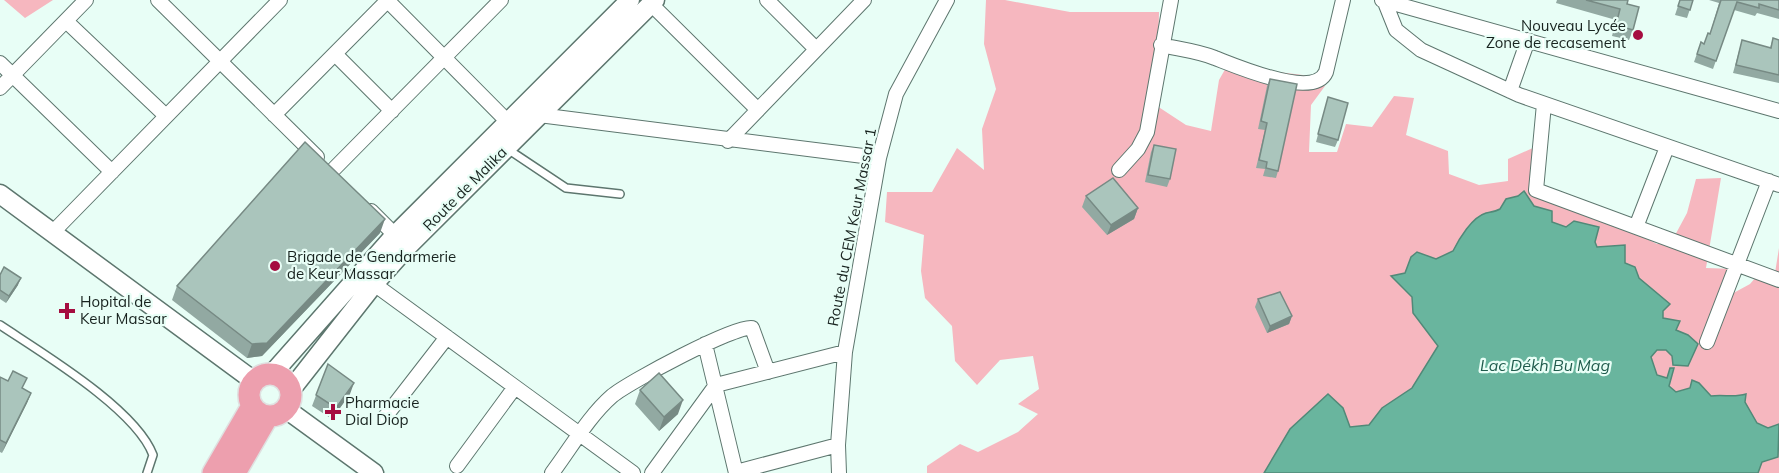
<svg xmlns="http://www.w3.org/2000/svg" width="1779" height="473" viewBox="0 0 1779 473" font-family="Mulish,sans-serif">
  <rect width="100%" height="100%" fill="#e8fef6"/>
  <path fill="#f6b7bf" d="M4 0H53L25 18Z
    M986 0H1005L1070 12H1159L1157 106 1186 125 1211 131 1219 80 1227 66 1311 76 1325 86 1311 105 1309 152H1337L1346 124 1372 127 1394 96 1414 98 1406 135 1448 151 1449 174 1479 185 1508 181V159L1535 147 1532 181 1657 244 1673 239 1687 213 1696 179 1721 178 1706 268 1735 269 1728 296 1750 284 1763 269 1775 273 1779 248V473H927V466L960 444 978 452 1018 432 1038 414 1018 404 1039 389 1033 356 1000 360 977 385 955 361 952 326 925 298 921 271 924 235 885 222 887 192H932L957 148 984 170 982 129 996 89 984 44Z"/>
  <path fill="#69b59e" stroke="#518978" stroke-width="1.5" d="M1524 191 1534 206 1552 211V222L1566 227 1574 221 1599 227 1595 242 1597 247 1625 245V263L1635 267 1639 278 1670 304 1663 311V318L1680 321 1676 330 1688 335 1698 344 1688 366 1673 365 1672 356 1666 350H1657L1651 357 1657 375 1667 378 1670 368H1674L1669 386 1676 392 1690 388 1692 380 1699 383 1711 396C1724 394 1733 398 1746 394L1745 402 1757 423 1768 428 1779 424 1778 457 1762 462 1758 473H1264L1290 429 1328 394 1343 408 1350 427 1369 425 1382 408 1412 388 1438 346 1413 313 1412 297 1391 276 1405 273 1411 257 1417 252 1436 259 1453 251C1459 239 1472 217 1486 213 1490 212 1495 212 1500 209L1506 199 1518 196Z"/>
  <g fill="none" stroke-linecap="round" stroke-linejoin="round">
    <g stroke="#5d766e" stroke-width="10">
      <path id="lane" d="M506 148 566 188 620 194
        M0 325C42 353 136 409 153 455L147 473"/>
    </g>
    <g stroke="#5d766e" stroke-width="16">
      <path id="street" d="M158 0 317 157
        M387 0 508 122
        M767 0 816 49
        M1382 0 1779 111
        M1384 0 1396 30 1421 50 1519 95 1779 185
        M651 4 758 110
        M66 21 166 116
        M1161 45C1178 49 1198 51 1215 58 1236 66 1314 100 1326 72L1343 0
        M335 54 392 111
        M0 63 112 172
        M0 88 86 0
        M1510 91 1528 40
        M1544 104 1536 190 1779 280
        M274 115 388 0
        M539 115 879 158
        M728 141 864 0
        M1119 170 1138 149 1147 132 1171 0
        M331 172 501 0
        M371 211 395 235
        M1636 227 1667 147
        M53 232 280 0
        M374 284 633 473
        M1707 342 1769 181
        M705 344 736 473
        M385 417 447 337
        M457 466 515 387
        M736 472 838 445
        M552 473C571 448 588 417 612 396 627 383 737 324 752 328L768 372
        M652 473 716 385 845 352
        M839 473 838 445 845 352 879 158 896 94 947 0"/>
    </g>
    <g stroke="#5d766e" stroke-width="21">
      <path id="secondary" d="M0 194 254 381
        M272 374 395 235 630 0
        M290 391 374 284 407 247 655 0
        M286 409 374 473"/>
    </g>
    <g stroke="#dfe0e0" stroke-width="24">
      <path id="primary" d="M249 395a21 21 0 1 1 42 0a21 21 0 1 1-42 0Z
        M213 473 252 406
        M235 473 268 416"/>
    </g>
    <use href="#lane" stroke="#fff" stroke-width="7"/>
    <use href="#street" stroke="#fff" stroke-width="14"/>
    <use href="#secondary" stroke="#fff" stroke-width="18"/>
    <use href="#primary" stroke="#ed9fae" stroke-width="21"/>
  </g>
  <path fill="#92a9a2" d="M1557 0H1628L1627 4 1633 30 1629 40 1612 36 1616 20 1556 3Z
    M1680 0H1693L1687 18 1675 15Z
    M1709 0H1779V19L1757 13 1755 16 1734 10 1713 69 1694 62 1701 42 1704 44 1710 34 1719 3Z
    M1773 38 1779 40V83L1733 73 1742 40 1770 48Z
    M1270 79 1278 171 1276 178 1263 176 1265 169 1256 168 1265 130 1258 129 1267 86Z
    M1328 97 1338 140 1335 147 1316 142Z
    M1154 145 1170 179 1167 187 1145 182 1151 152Z
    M1086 196 1138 208 1134 219 1107 235 1082 207Z
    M380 233 262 356 247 358 172 300 177 286Z
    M0 275 18 285 6 303 0 299Z
    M1258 299 1292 316 1289 324 1267 333 1255 307Z
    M328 364 350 394 332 419 312 406Z
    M0 377 31 393 27 403 2 453 0 452Z
    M640 390 678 414 659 431 635 404Z"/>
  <path fill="#778a84" d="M1138 208 1134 219 1107 235 1111 225Z
    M385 219 380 233 262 356 247 358 252 344Z
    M21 278 18 285 6 303 9 296Z
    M1292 316 1289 324 1267 333 1270 326Z
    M354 383 350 394 332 419 336 408Z
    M31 393 27 403 2 453 6 443Z
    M683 400 678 414 659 431 664 417Z"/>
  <path fill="#aac5bc" stroke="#778a84" stroke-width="1.5" d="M1586 0H1628L1627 4 1639 7 1633 30 1616 25 1620 9Z
    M1680 0H1693L1690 10 1678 6Z
    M1721 0H1779V10L1759 4V8L1737 2 1716 61 1697 54 1701 42 1704 44 1708 33 1710 34Z
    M1773 38 1779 40V75L1736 65 1742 40 1771 48Z
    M1270 79 1297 84 1278 171 1266 168 1267 162 1259 160 1267 123 1261 121Z
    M1328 97 1348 103 1338 140 1318 134Z
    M305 142 385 219 267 343 252 344 177 286Z
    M1154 145 1176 149 1170 179 1148 175Z
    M1113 178 1138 208 1111 225 1086 196Z
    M4 267 21 278 9 296 0 290V275Z
    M1280 292 1292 316 1270 326 1258 299Z
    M328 364 354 383 336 408 316 395Z
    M13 371 27 378 22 388 31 393 6 443 0 440V377L8 381Z
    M659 373 683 400 664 417 640 390Z"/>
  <g fill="#a50d40" stroke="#e8fef6" stroke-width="2">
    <circle cx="1638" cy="35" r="6"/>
    <circle cx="275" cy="266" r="6"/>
    <path d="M64 302h6v6h6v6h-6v6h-6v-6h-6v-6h6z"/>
    <path d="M330 403h6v6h6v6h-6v6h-6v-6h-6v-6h6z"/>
  </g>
  <g text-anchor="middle" stroke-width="4.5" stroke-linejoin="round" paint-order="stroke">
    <g font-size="15" fill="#18231f" stroke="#e8fef6" text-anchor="start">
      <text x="1626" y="31" text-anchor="end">Nouveau Lycée<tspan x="1626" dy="17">Zone de recasement</tspan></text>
      <text x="287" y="262">Brigade de Gendarmerie<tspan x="287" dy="17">de Keur Massar</tspan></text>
      <text x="80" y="307">Hopital de<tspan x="80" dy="17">Keur Massar</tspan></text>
      <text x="345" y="408">Pharmacie<tspan x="345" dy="17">Dial Diop</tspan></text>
    </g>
    <g font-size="15" fill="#18231f" stroke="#e8fef6">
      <text transform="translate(465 189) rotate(-45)" y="5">Route de Malika</text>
      <text transform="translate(852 227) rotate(-79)" y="5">Route du CEM Keur Massar 1</text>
    </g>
    <g font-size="16" font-style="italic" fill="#1f5b4c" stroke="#e8fef6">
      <text x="1545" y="371">Lac Dékh Bu Mag</text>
    </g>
  </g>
</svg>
